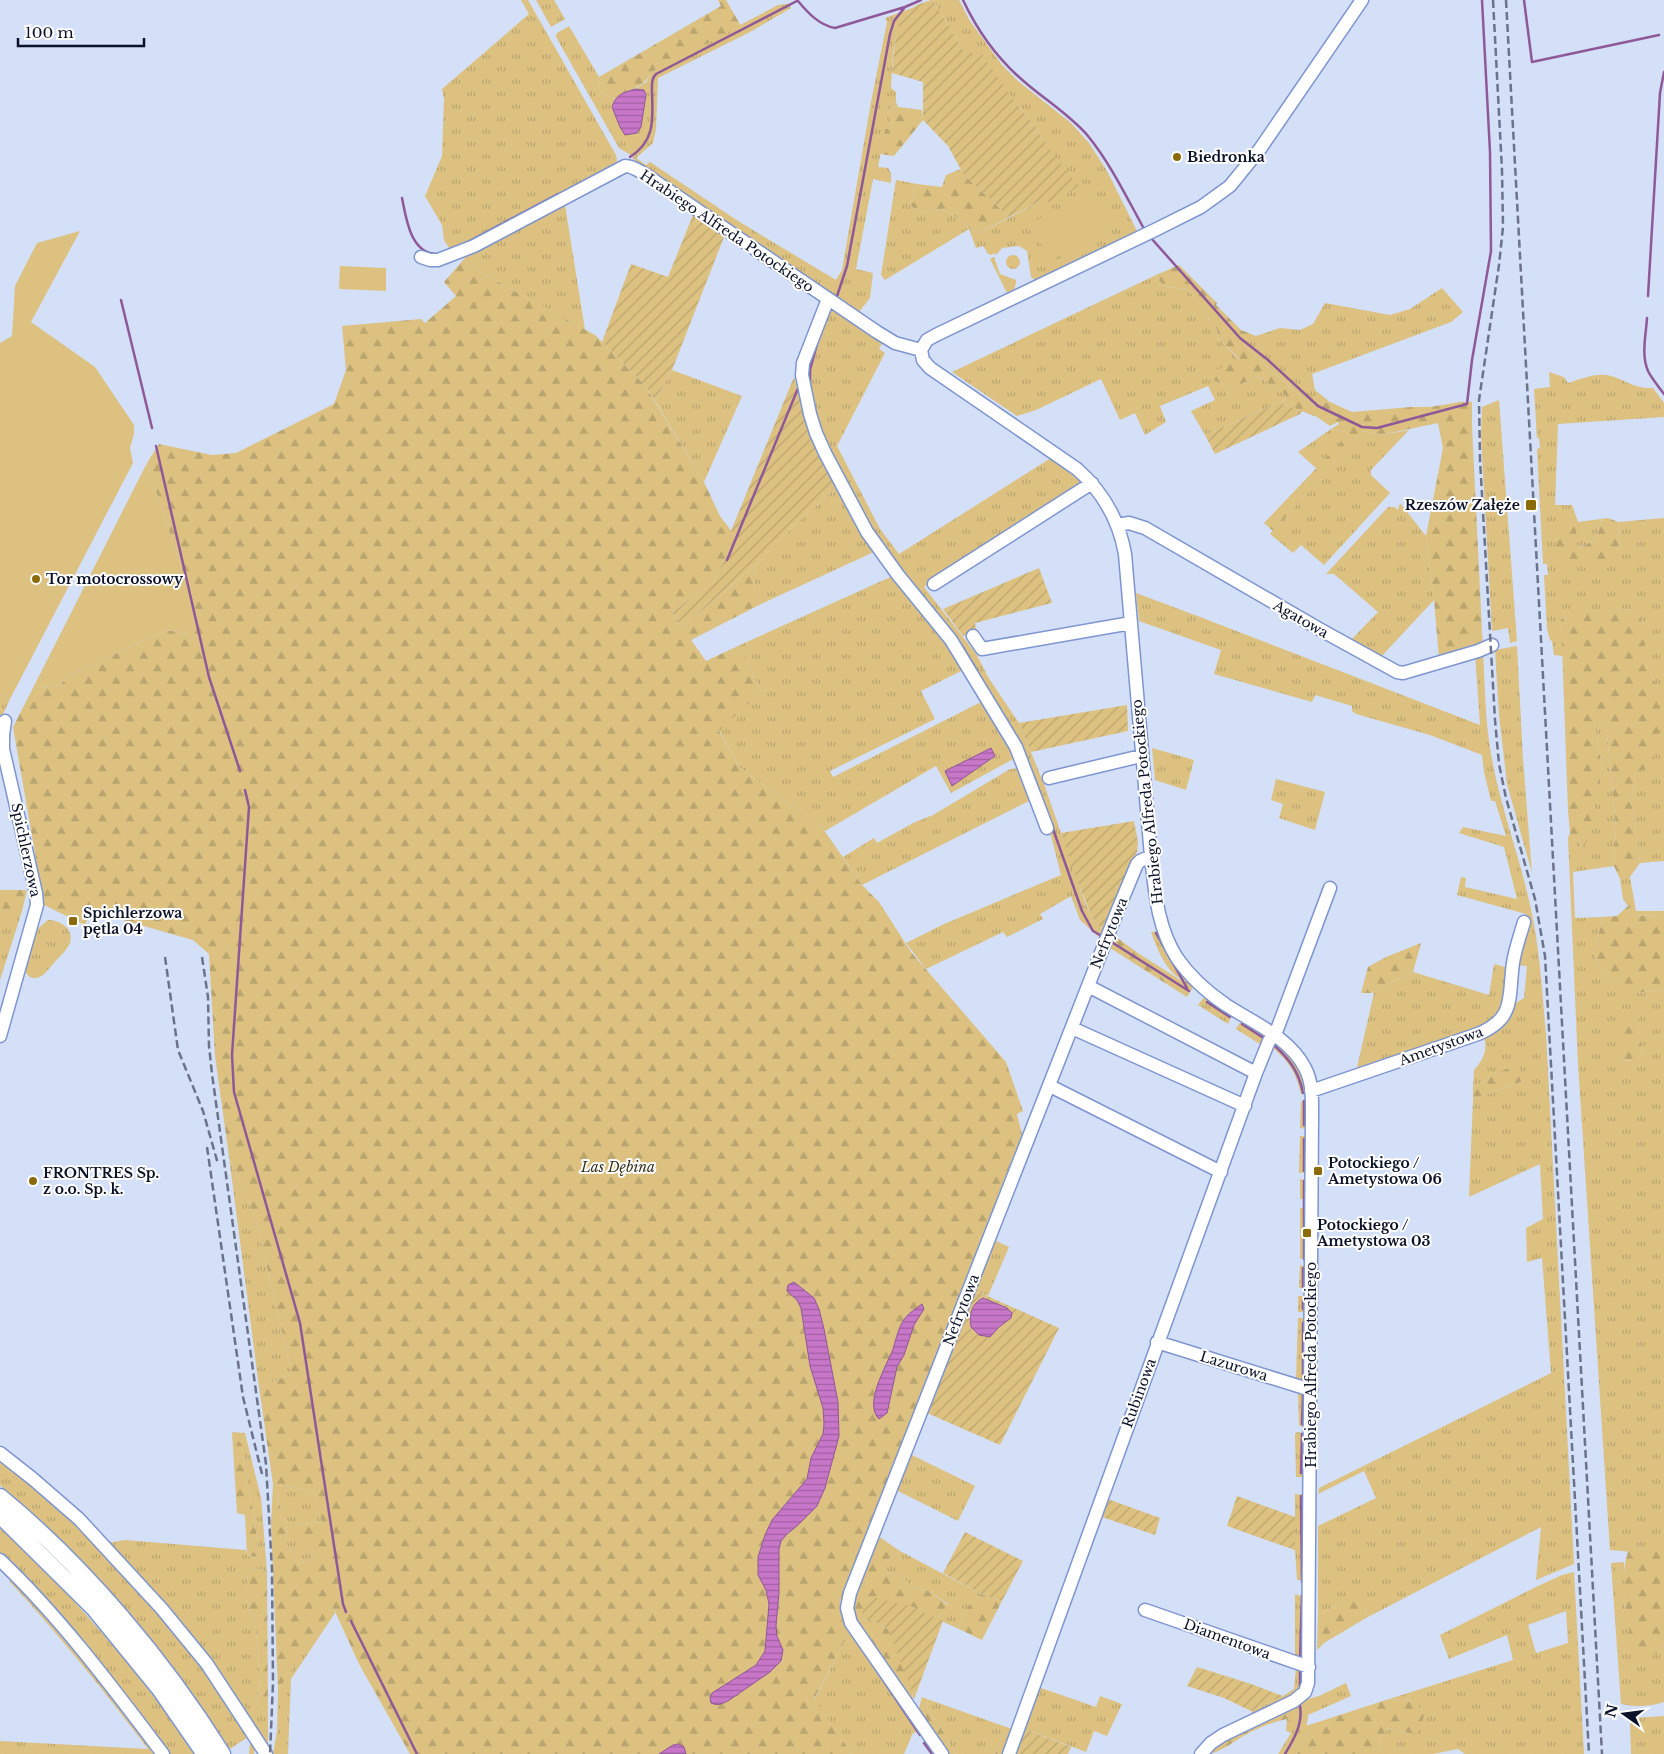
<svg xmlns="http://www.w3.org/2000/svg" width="1664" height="1754" viewBox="0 0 1664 1754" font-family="'Libre Baskerville',serif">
  <defs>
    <pattern id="grass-tufts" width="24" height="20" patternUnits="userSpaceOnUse" patternTransform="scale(1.25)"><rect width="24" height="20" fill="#dcc180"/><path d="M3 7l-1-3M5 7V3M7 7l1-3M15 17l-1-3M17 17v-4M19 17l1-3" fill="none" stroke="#bba56f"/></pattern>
    <pattern id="forest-firs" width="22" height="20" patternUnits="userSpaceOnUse" patternTransform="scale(1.25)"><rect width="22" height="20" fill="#dcc180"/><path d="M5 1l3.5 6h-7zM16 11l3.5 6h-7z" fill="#bba56f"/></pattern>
    <pattern id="garden-furrows" width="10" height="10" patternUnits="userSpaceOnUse" patternTransform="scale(1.25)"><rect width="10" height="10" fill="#dcc180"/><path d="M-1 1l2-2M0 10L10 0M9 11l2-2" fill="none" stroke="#bba56f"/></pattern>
    <pattern id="water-rules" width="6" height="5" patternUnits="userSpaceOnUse" patternTransform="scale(1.25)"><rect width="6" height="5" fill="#c876c8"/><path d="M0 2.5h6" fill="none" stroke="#a15fa2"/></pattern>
  </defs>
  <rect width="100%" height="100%" fill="#d4dff8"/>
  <path fill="url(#grass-tufts)" fill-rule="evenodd" d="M521 0H528L616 155 618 166 451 251 444 240 442 225 425 196 442 156 444 99 442 89 529 14Z
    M536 0H554L565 19 551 27Z
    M933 0H959L970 21 1002 65 1018 81 1071 123 1089 143 1107 171 1137 231 1043 279 1035 280 1031 277 1027 251 1019 246 1002 248 996 255 995 253 991 255 988 254 983 246 976 248 969 229 885 280 881 275 896 180 917 184 910 206 925 212 947 209 970 229 980 233 1041 201 1042 140 1038 130 1012 98 965 53Z
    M788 4 791 8 750 32 658 78 656 129 653 143 636 158 646 165 650 162 738 221 836 280 842 270 871 102 887 22 885 18 912 8C891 26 893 62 891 88L896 92V102L891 101 888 105 891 118 892 129H885L878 167 888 168 891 173V183L873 179 856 269 873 273 870 298 859 312 632 158 634 157 619 148 556 37 557 33 569 26 599 77 598 91 615 99 612 107 625 135 637 133 641 89H635L646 82 653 71 778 5Z
    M561 205H565L585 330 487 276 467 263 463 254Z
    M1006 262a7 7 0 1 1 14 0a7 7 0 1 1-14 0Z
    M994 257 1000 274 1016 280C1016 287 1014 291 1008 293L1006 291 990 259Z
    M1154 276 1166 287 1188 289 1206 314 1210 323 1217 329 1218 338 1239 360 1205 377 1226 385 1229 390 1258 376 1286 395 1284 400 1205 435 1191 411 1215 400 1208 386 1160 406 1166 422 1145 435 1135 413 1120 420 1101 379 1036 410 1017 416 952 372Z
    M1442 288 1463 312 1451 322 1312 374 1315 390 1330 402 1310 405 1243 344 1256 336 1280 328 1300 330 1313 324 1325 303 1390 315 1410 309Z
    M835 309 883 342 879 349 885 353 837 446 880 529 899 554 1051 458 1084 484 924 587 977 655 988 677 1019 723 1044 784 1085 902 1092 917 1103 930 1100 938 1080 920 1071 896 1040 914 1043 919 1007 937 1003 932 926 969 906 943 944 924 1061 875 1048 824 1022 755 884 552 837 471 809 403 806 366 826 310Z
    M672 370 742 396 704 482 655 401Z
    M1549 372 1564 377 1568 383C1582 379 1597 372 1611 376 1628 381 1634 389 1653 388L1664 403V417L1558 424 1555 505H1572L1578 522 1601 519C1598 536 1596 543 1577 547L1575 538 1556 561 1620 550 1618 522 1664 518V861L1640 863 1631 800 1636 773 1660 692 1644 660V624L1635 610C1609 609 1585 610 1561 619L1563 656 1554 655 1552 641 1550 640 1547 629 1544 575H1548L1547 564H1543L1537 449 1540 448 1539 438H1537L1534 389 1550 387Z
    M1499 400 1517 641 1510 643 1508 628 1492 631 1481 437 1482 407Z
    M1331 429 1351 433 1317 469 1298 452Z
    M1409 430 1371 470V475L1390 493 1324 565 1301 545 1293 553 1270 534 1363 431 1381 435Z
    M836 488 876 551 761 604 754 590 756 565 799 521Z
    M1400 503 1426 536 1434 600 1380 658 1350 641 1378 612 1334 574H1326L1388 507H1394L1398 510Z
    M895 575 965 669 921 691 935 719 830 771 833 777 983 701 1013 747 1015 758 951 793 936 766 825 831 822 827 740 768 719 730 761 692 740 645Z
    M1136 593 1200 617 1480 725 1475 654 1483 652C1485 686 1485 720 1491 754 1500 807 1520 857 1531 909 1540 950 1542 992 1546 1034L1574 1564 1536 1580 1541 1527 1366 1618 1364 1605 1340 1603 1318 1615V1526L1376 1498 1364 1471 1318 1494 1319 1488 1551 1373 1542 1258 1527 1262 1526 1228 1543 1219 1540 1164 1469 1197 1473 1099 1521 1082 1499 1072 1473 1087 1474 1070C1483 1060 1489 1049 1483 1035L1514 1004 1524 998 1527 966 1518 965 1527 919 1526 914 1457 895 1461 877 1466 878 1465 887 1517 899 1504 847 1459 833 1463 827 1506 836 1495 801H1491L1484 772 1482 755 1430 735 1356 714 1352 711V706L1315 695 1312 702 1214 674 1221 650 1139 621Z
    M1482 632 1483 645 1445 656 1464 647Z
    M1517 646 1523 759 1532 873 1507 784 1499 715 1495 650Z
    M0 694 10 699 0 721Z
    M1594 722 1606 723 1616 827 1614 866 1573 872 1575 918 1603 917 1594 953 1603 974 1618 983 1636 1001V993L1663 990 1664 988V1551L1633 1552 1610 1550 1578 1064 1568 838 1570 833 1582 847 1602 767ZM1636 1008 1643 1053 1636 1060 1621 1061Z
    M1152 748 1194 760 1186 790 1155 780Z
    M1020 768 1033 799 862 885 843 857 874 838 877 843 913 823 933 815 1010 769Z
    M1276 779 1325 792 1315 830 1279 818 1283 804 1271 800Z
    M1630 877 1636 911H1664V915L1631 916 1628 906 1623 899 1620 879Z
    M0 911H22L0 980Z
    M48 920C61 920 76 930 69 945 66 951 59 957 54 963 49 968 44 977 36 978 30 979 27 975 25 970L34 932Z
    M1158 931 1189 981C1169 980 1157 949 1151 932Z
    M1494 964 1505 967 1509 973 1505 1008 1495 1022 1356 1072 1374 993 1391 982 1413 972 1489 995Z
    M1205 996 1232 1014 1228 1024 1198 1005Z
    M1243 1021 1266 1036 1263 1046 1236 1029 1239 1024Z
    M1275 1043C1292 1047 1302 1077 1307 1091L1306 1094H1301C1296 1072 1289 1062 1272 1047Z
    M1301 1101H1307L1308 1126 1306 1129 1300 1128Z
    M1300 1136H1306V1172L1299 1173Z
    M229 1157 256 1220 292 1374 259 1387Z
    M1300 1179 1306 1180 1308 1199H1300Z
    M1307 1207 1306 1258 1300 1259V1208Z
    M994 1240 1009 1247 988 1296 976 1291Z
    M1300 1265 1305 1267V1288H1299Z
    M1298 1296H1304L1306 1298V1312H1298Z
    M1298 1318H1305L1306 1383 1296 1381Z
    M1305 1392 1304 1426H1299L1298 1393Z
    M232 1432 245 1433 261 1498 267 1571 248 1567C249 1577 245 1588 246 1598 247 1606 252 1613 254 1620 260 1649 260 1680 257 1709L268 1715V1747L217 1669 143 1578 108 1543 125 1540 246 1550 247 1556 259 1557 254 1514 247 1482 242 1446Z
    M1297 1432 1304 1433V1477H1296L1295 1434Z
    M910 1454 975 1486 958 1521 896 1490Z
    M0 1460C76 1516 142 1588 200 1662 220 1688 237 1717 255 1744L254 1754H249L250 1743 248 1737 230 1749 187 1686 139 1624 82 1562 0 1485Z
    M278 1485 313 1491 322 1522 294 1525 311 1548 315 1558 299 1563 286 1544 287 1521 279 1515Z
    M1295 1494 1305 1495V1580H1297L1295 1550Z
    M0 1528C42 1564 78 1605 114 1647 142 1681 170 1716 194 1754H165L0 1556Z
    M900 1551 981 1594 962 1612 959 1629 937 1619 948 1604 929 1591 912 1587 899 1574 884 1572 886 1561Z
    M1624 1562 1625 1607 1658 1652 1664 1644V1702C1650 1707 1635 1707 1621 1704L1611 1563Z
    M1574 1572 1584 1754H1465L1458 1749 1433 1754H1380L1378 1739 1389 1728 1408 1733 1413 1701 1389 1699 1513 1660 1507 1635 1449 1659 1440 1635 1538 1586 1562 1575ZM1566 1611 1568 1643 1536 1653 1528 1625Z
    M13 1580 74 1648 156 1754H0V1741L148 1749C104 1691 59 1634 9 1581Z
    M1295 1594 1303 1597V1661L1295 1659Z
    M333 1606 335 1613 291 1679 288 1754H273L277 1731 278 1690Z
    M849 1633 855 1636 922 1731 913 1733 904 1754H852L814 1700Z
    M1296 1668 1303 1670C1302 1674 1303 1679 1301 1683 1297 1698 1267 1707 1254 1714L1251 1711 1283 1696 1294 1689Z
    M1346 1683 1351 1696 1308 1715 1305 1737 1296 1754H1278L1291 1733 1294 1707 1308 1699 1319 1696Z
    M1041 1688 1096 1707 1100 1696 1122 1704 1107 1736 1094 1731 1086 1752 1022 1728 1036 1690Z
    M927 1699 1012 1729 1010 1736 1004 1732 995 1754H956L938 1723 928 1710Z
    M1664 1716V1754H1631L1630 1723 1635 1718Z"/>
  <path fill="url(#forest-firs)" fill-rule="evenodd" d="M718 0H726L741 26 653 71C640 91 631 87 615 99L598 91 599 77 721 6Z
    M891 101 896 102 898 107 922 110 923 120 894 156 880 154 885 129H892L891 118 888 105Z
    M961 169 964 175 1009 217 980 233 970 229 947 209 925 212 910 206 917 184 942 187 946 175Z
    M465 258 467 263 487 276 595 335 644 384 704 482 720 516 736 537 713 582 672 612 682 627 756 565 754 590 761 604 691 640 706 661 740 645 761 692 719 731 740 768 822 827 862 885 879 902 911 952 1006 1062 1023 1111 1017 1114 1022 1134 840 1602 849 1633 814 1699 852 1754H410L359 1664 333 1607 278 1690 271 1524 273 1484 259 1387 292 1374 256 1220 229 1157 215 1056 209 954 193 940 91 911 85 925 44 905 13 727 34 686 56 687 74 673 166 630 187 633 197 618 147 463 159 444 212 455 236 453 334 404 346 370 342 326 421 319 425 323 456 296 444 282ZM278 1485 313 1491 322 1522 294 1525 296 1541 311 1548 315 1558 299 1563 286 1544 287 1521 279 1515Z
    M1179 265 1217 303 1216 305 1241 330 1256 336 1244 345 1310 405 1330 402 1352 412 1411 407H1430L1460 402H1472V426L1482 632 1464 647 1439 658 1434 600 1426 536 1443 448 1438 423 1381 435 1363 431 1273 531 1264 523 1350 433 1331 429 1339 424 1338 422 1330 426 1317 417 1283 404 1286 395 1258 376 1229 390 1226 385 1204 377 1239 359 1218 338 1217 329 1210 323 1206 314 1188 289 1166 287 1154 276Z
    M1608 518 1618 522 1620 550 1612 558 1574 565 1556 561 1555 527 1578 522 1575 538 1578 547C1596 543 1598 536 1601 519Z
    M1607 609 1635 610 1644 624V660L1660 692 1659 737 1651 766 1636 773 1631 800 1640 863 1630 877 1620 879 1614 866 1616 827 1606 723 1594 722 1602 767 1589 838 1582 847 1570 833 1568 811 1561 619 1578 613Z
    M0 890H27L22 911H0Z
    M1628 906 1631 916 1664 915V988L1663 990 1636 993V1002L1622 994 1618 983 1603 974 1594 953 1603 917 1617 916Z
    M1112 934 1138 953 1182 981H1189L1193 987 1187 997 1107 946Z
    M1421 943 1413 972 1391 982 1374 993H1361L1368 967 1386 957Z
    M1636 1007 1643 1053 1636 1060 1621 1061C1619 1036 1615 1025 1636 1007Z
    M1519 1064 1521 1082 1473 1099V1087L1499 1072Z
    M232 1432 242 1445 247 1482 254 1514 259 1557 247 1556 245 1515 237 1513Z
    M878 1536 900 1551 886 1561 885 1572 899 1574 912 1587 929 1591 948 1605 937 1619 913 1607 861 1618 873 1621 888 1629C896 1646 915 1687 913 1705L855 1620 851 1606Z
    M1628 1551H1664V1644L1658 1652 1646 1659 1634 1655C1628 1623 1618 1583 1628 1551Z
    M248 1567 267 1571 268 1715 257 1709C260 1680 260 1649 254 1620 252 1613 247 1605 246 1598 245 1588 249 1577 248 1567Z
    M981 1594 1002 1601 982 1640 959 1629 962 1612Z
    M1357 1599 1364 1605 1366 1618 1324 1643 1317 1650 1318 1615 1340 1603Z
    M922 1697 927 1699 928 1710 938 1723 956 1754H946L918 1712Z
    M1389 1699 1414 1701 1425 1714 1418 1733H1408L1389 1728 1378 1739 1380 1754H1296L1305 1737 1306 1726Z
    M1294 1707 1295 1714 1291 1733 1286 1731 1287 1719C1272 1722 1258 1728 1245 1735 1234 1741 1219 1754 1206 1754L1217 1742Z
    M1004 1732 1010 1736 1004 1754H995Z"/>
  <path fill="url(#garden-furrows)" d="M931 0H933L965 53H981L1012 98 1038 130 1042 140 1079 186 1051 203 1041 201 1009 217 964 175 948 146 923 120V82L892 73C894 55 894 18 912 8 918 4 925 2 931 0Z
    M693 215 724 237 672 370 655 401 644 384 602 342 631 264 668 277Z
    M794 377C805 418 818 451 836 488L799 521 756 565 682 627 672 612 713 582 736 537 731 531Z
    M1284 400 1283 404 1302 411 1300 414 1215 454 1205 435Z
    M1039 568 1052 603 975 623 976 630 963 636 943 609Z
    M1127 705 1128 731 1031 752 1019 723Z
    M1134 821 1138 842 1137 852 1103 930 1092 917 1073 870 1061 833Z
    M976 1291 1059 1328 1000 1445 927 1413Z
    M1237 1496 1295 1517V1550L1227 1526Z
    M1105 1498 1160 1518 1155 1535 1099 1516Z
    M965 1532 1023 1561 1002 1601 981 1594 943 1573Z
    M876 1598 913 1607 943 1621 914 1699 907 1678 888 1629 873 1621 861 1618 865 1604Z
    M1197 1667 1251 1684 1283 1696 1251 1711 1224 1698 1187 1686Z
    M1022 1728 1071 1747 1068 1754H1013Z"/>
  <path fill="#dcc180" d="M1094 192 1113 230 1049 261 1031 223Z
    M80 231 31 322 95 367 134 425V434L130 448 133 463 10 699 0 694V343L12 336 15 286 37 243Z
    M340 266 386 268V291L339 289Z
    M147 463 197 618 187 633 166 630 74 673 56 687 34 686Z"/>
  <path fill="url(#water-rules)" stroke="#8f5898" d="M635 89 644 90 646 95 641 127 637 133 625 135 620 127 612 107C616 94 623 93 635 89Z
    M991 748 995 756 952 786 945 771Z
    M794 1282 814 1298 819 1309 824 1329 838 1402 839 1436 825 1488 817 1506 797 1526 787 1534 781 1541 779 1549V1593L776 1626 777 1636 783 1650 781 1661 770 1672 728 1701C721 1704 718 1706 711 1703L710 1698 712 1693 756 1665 765 1651 769 1604 766 1590 758 1575V1557L765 1535 772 1520 807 1479 811 1458 823 1434 824 1424 823 1408 810 1366 801 1308 797 1300 787 1291 788 1285Z
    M983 1298 1007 1308 1012 1313 1011 1318 999 1327 990 1337 979 1335 971 1327C969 1315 971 1304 983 1298Z
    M922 1304 924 1309 914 1325 904 1355 897 1367 887 1413 879 1419C863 1404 887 1365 893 1349 896 1339 899 1325 906 1317 910 1312 917 1308 922 1304Z
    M679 1744 684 1747 686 1754H659L673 1745Z"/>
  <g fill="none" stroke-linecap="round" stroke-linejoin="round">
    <path stroke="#8f5898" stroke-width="2.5" d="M963 0C978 32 999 61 1027 84 1047 101 1071 116 1088 136 1110 163 1126 196 1143 227
      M1524 0 1532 62 1659 35
      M798 1C808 13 819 25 835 28L905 7 921 0
      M630 157C655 141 653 120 652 93 652 86 651 79 656 74L797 1
      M402 198C406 217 410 252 435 254
      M1151 238 1240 338 1268 360 1318 406 1362 427 1377 428 1467 404 1472 360 1491 251 1490 152 1482 0
      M464 244 558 194
      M837 296 847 266 890 34 894 21 905 7
      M1648 296 1660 93 1664 72
      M121 300 152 428
      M1647 318C1646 335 1641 355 1648 371 1652 379 1659 387 1664 394
      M810 388V370L817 344
      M156 446 209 677 240 771
      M727 560 799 386
      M962 646 977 671
      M1034 777 1045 807
      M245 790 249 807 232 1055 234 1092 300 1323 343 1604 346 1612
      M1052 826 1082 911 1093 931 1100 935
      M1156 933 1187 988
      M1113 943 1189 991
      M1207 1002 1230 1017
      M1242 1024 1265 1039
      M1274 1045C1290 1060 1299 1072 1303 1093
      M1304 1125V1101
      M1304 1171V1139
      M1304 1181V1259
      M1303 1287V1268
      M1303 1309V1298
      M1303 1323V1382
      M1302 1424 1303 1394
      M1301 1473 1302 1434
      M1301 1496 1302 1582
      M351 1621 417 1754
      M1300 1659 1302 1595
      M873 1665 920 1735
      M1300 1687V1670
      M924 1743 932 1754
      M1285 1754C1294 1739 1303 1724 1300 1706"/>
    <g stroke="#7e95cf" stroke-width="15">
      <path id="minor" d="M421 257 430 260H438L474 246 625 166C633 166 639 171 646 175L877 332 895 343 921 350
        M828 299 803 363 802 375 810 414 816 433 825 453 867 532 898 575 951 640 1016 747 1047 828
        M1117 525 1129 523 1145 528 1321 630 1397 672 1403 673 1410 671 1478 651 1492 645
        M934 584 1092 483
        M973 636 982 649 1131 623
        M1049 778 1141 756
        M1088 986 1256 1073
        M1072 1028 1245 1106
        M0 1036 37 905 36 893 3 749V735L5 721
        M1050 1086 1221 1172
        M1311 1091 1478 1034C1516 1018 1508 998 1513 963 1515 949 1520 936 1524 922
        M1157 1342 1311 1390
        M0 1453 33 1479 79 1519 162 1609 207 1664 266 1754
        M0 1560C60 1617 113 1688 163 1754
        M1145 1610 1309 1667
        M942 1754 851 1623 847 1608 850 1593 1117 912 1137 864 1140 861 1151 856
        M1009 1754 1256 1073 1269 1041 1275 1035 1330 888
        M1201 1754 1211 1743 1223 1735 1294 1701 1305 1692 1308 1683 1312 1117C1312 1101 1313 1083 1305 1068 1290 1038 1254 1023 1226 1005 1207 992 1190 977 1177 958 1157 927 1155 891 1151 856L1125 554C1119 520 1103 492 1077 469L930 368 923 360 921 350 927 340 936 335 1155 230 1201 207 1230 186 1260 149 1362 0"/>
    </g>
    <g stroke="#7e95cf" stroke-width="19">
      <path id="major" d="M0 1497C84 1566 164 1661 222 1754
        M0 1515 94 1608 160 1689 205 1754"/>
    </g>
    <use href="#minor" stroke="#fff" stroke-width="12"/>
    <use href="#major" stroke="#fff" stroke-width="16"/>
    <path stroke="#6a738a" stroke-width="2.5" stroke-dasharray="8 4" stroke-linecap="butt" d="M1493 0 1502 170 1503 227 1499 265 1479 400 1480 460 1495 720 1499 764 1506 798 1535 899 1545 956 1589 1754
      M1506 0 1602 1754
      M165 957 178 1050 203 1111 218 1164
      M202 957 208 997 209 1046 212 1074 266 1464 272 1570 273 1683 270 1754
      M207 1147 243 1397 262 1474"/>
  </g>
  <g fill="#8a6a09" stroke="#fff" stroke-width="2">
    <circle cx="1177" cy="157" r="5"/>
    <rect x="1525" y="499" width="12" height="12" rx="2.5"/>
    <circle cx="36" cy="579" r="5"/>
    <rect x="68" y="916" width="10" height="10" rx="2.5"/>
    <rect x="1313" y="1166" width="10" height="10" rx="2.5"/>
    <circle cx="33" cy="1181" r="5"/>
    <rect x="1302" y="1228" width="10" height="10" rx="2.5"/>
  </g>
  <g text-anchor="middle" stroke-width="4" stroke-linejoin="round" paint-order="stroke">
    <g font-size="14" font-weight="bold" fill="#0a1227" stroke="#fff" text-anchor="start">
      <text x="1187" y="162">Biedronka</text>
      <text x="1520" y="510" text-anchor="end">Rzeszów Załęże</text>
      <text x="46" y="584">Tor motocrossowy</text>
      <text x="83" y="918">Spichlerzowa<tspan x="83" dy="16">pętla 04</tspan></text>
      <text x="1328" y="1168">Potockiego /<tspan x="1328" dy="16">Ametystowa 06</tspan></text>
      <text x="43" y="1178">FRONTRES Sp.<tspan x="43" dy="16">z o.o. Sp. k.</tspan></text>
      <text x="1317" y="1230">Potockiego /<tspan x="1317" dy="16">Ametystowa 03</tspan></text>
    </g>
    <g font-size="14" fill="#0a1227" stroke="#fff">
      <text transform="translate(727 231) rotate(34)" y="5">Hrabiego Alfreda Potockiego</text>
      <text transform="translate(1301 619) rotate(30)" y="5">Agatowa</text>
      <text transform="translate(1147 802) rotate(-96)" y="5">Hrabiego Alfreda Potockiego</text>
      <text transform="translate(26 850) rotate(78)" y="5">Spichlerzowa</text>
      <text transform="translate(1109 933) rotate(-68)" y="5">Nefrytowa</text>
      <text transform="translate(1441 1046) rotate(-20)" y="5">Ametystowa</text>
      <text transform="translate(961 1310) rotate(-69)" y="5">Nefrytowa</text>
      <text transform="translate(1311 1365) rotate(-90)" y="5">Hrabiego Alfreda Potockiego</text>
      <text transform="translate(1234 1366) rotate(17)" y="5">Lazurowa</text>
      <text transform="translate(1139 1393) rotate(-70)" y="5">Rubinowa</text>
      <text transform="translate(1227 1639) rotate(20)" y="5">Diamentowa</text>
    </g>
    <g font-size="14" font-style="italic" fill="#3b321e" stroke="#fff">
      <text x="618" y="1172">Las Dębina</text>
    </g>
  </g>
  <g transform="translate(1624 1714) rotate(284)" stroke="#ffffff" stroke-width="4" paint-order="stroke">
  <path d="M0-4L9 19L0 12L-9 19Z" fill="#0a1227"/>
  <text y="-8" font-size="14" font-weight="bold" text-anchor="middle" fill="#0a1227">N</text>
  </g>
  <path d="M18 38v8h126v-8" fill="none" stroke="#0a1227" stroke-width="2.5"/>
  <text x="25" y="38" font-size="15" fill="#0a1227" stroke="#ffffff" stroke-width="4" paint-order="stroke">100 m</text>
</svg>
